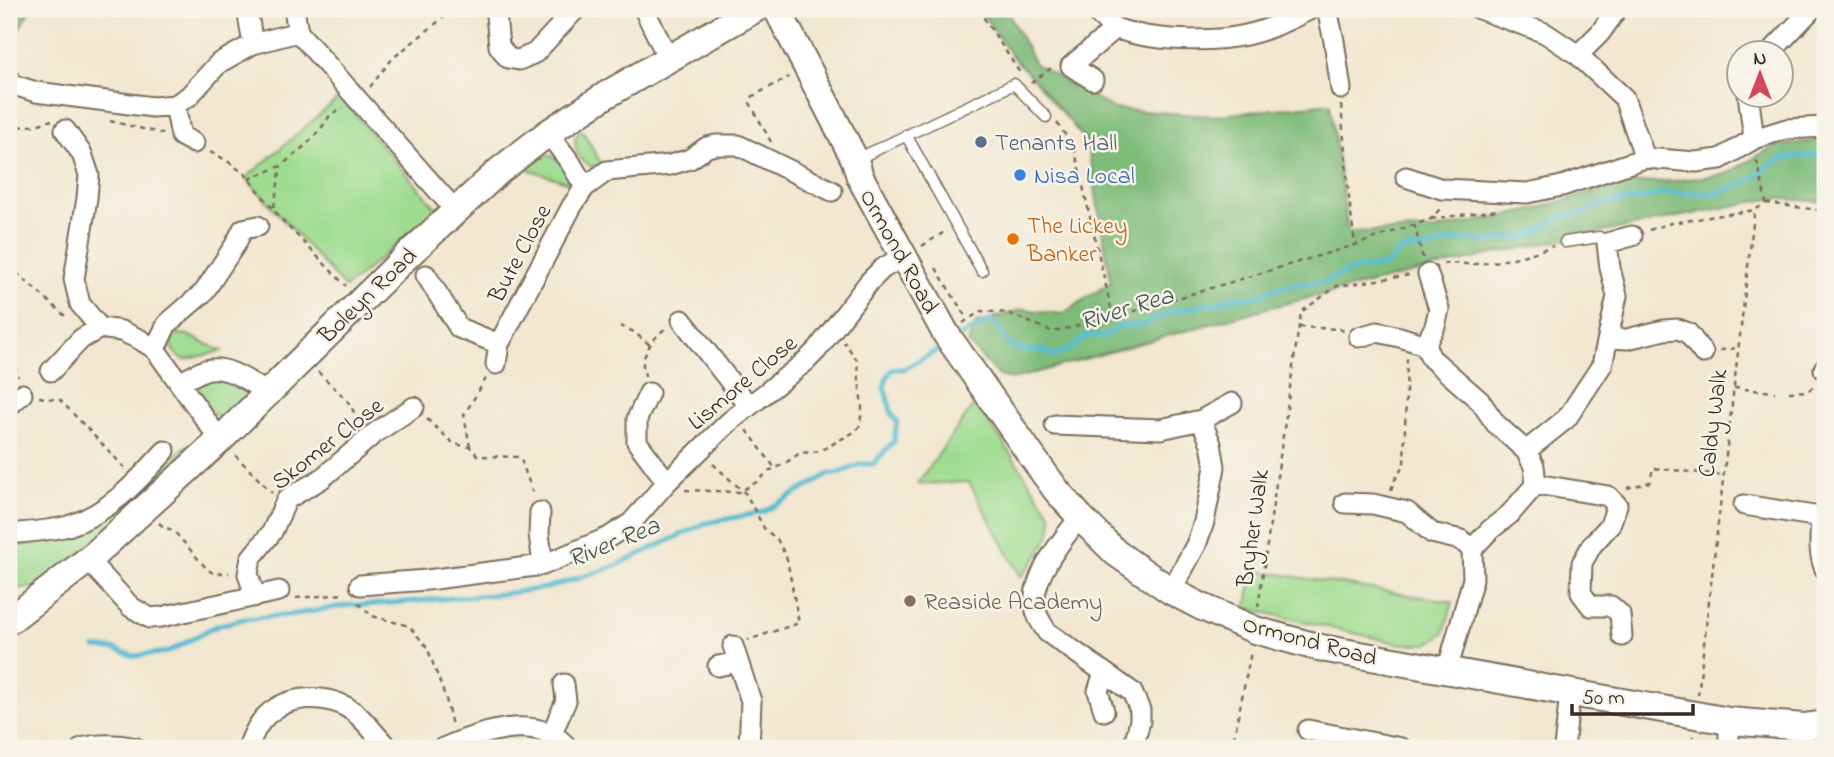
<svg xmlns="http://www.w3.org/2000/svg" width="1834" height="757" viewBox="0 0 1834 757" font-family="'Indie Flower',sans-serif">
  <rect width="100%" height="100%" fill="#f7f3e8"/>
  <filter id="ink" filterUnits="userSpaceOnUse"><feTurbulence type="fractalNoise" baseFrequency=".0143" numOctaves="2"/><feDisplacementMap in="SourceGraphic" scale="14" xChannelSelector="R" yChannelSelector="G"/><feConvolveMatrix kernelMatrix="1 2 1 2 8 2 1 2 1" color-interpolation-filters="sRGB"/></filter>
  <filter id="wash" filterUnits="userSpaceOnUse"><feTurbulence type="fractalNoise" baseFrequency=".00686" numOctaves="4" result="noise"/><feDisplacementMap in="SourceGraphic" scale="28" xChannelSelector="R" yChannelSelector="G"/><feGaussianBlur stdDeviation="1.57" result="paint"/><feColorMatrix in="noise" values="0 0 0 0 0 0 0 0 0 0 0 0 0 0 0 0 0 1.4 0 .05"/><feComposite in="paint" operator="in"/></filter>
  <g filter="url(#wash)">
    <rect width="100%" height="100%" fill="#f2e7d0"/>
    <path fill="#9fdc90" stroke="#6d8357" stroke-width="2" d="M340 97 438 210 345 288 246 178Z
      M582 130 602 165 592 167C578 160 575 153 575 137Z
      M550 155C561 161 568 170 569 183L525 168 540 156Z
      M172 333 188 335 222 351 185 360C170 353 172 349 172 333Z
      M210 376 225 378 250 393 219 418 195 399 196 387Z
      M976 402 1052 516 1051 533 1037 557 1021 577 969 482 917 484Z
      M187 445V453L103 537 33 588H18L9 583V546L34 544 56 537 129 497Z
      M1254 570 1453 602 1444 633 1428 644H1401L1246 608Z"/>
    <path fill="#7fbc7a" stroke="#5d734c" stroke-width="2" d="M9 9H31L9 46Z
      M979 9H1006L1035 64 1114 109 1213 116 1330 103 1348 232 1434 230 1529 211 1619 184 1674 181 1726 174 1775 146 1825 139V202L1772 198 1493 254 1267 308 1013 379 999 376 968 343 976 323 1023 309 1062 314 1111 282 1087 142 1038 84 1011 55Z"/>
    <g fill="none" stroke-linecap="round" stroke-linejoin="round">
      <path stroke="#55bcd2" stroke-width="5" d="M959 337 985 322 990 321 999 328 1004 337 1015 348 1029 351 1042 350 1054 356 1073 347 1087 335 1104 337 1122 325 1139 326 1176 310 1188 309 1209 303 1214 305 1229 298 1257 297 1271 290 1287 285 1327 281 1352 269 1383 266 1388 264 1398 252 1406 249 1429 248 1456 240 1484 241 1528 237 1564 215 1584 213 1602 204 1644 198 1663 193H1718L1730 189 1743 182H1748L1771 164 1785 158 1814 155 1825 156
        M95 648 114 649 134 656 168 652 216 626 244 619 296 614 350 605H367L501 594 546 588 582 577 615 566 706 523 763 512 830 474H837L861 464H873L894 441 897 421 892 414 884 387 887 377 893 369H904L945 346"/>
    </g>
  </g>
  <g filter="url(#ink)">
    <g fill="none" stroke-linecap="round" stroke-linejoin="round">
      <g stroke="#7b6c5c" stroke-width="13">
        <path id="lane" d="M906 135 982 271
          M855 160 1014 84 1046 117
          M1565 242 1599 237 1607 243"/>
      </g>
      <g stroke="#7b6c5c" stroke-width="23">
        <path id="street" d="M247 9 253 44
          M294 9 298 32 455 210
          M497 9 496 15 499 46 508 58 519 60 535 53 574 11
          M644 9 668 58
          M1093 9C1100 15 1109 26 1118 29 1152 41 1211 43 1246 35 1269 30 1291 19 1311 9
          M1327 9 1334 41 1341 89
          M1479 9 1545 33 1578 55 1624 98 1645 158
          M1771 52 1812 9
          M1578 55 1600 33 1617 9
          M9 79 14 85 36 92 153 107 175 105 189 96 219 63 253 44 298 32
          M1093 80 1071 66 1116 28
          M1748 94 1754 139
          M175 105 181 136 194 143
          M65 130 82 154 89 175 87 198 74 279 80 304 100 328 121 331 139 339 155 349 220 440
          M548 133 570 162 585 187
          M1406 177 1442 189 1527 193 1562 186 1645 158 1696 162 1720 159 1754 139 1786 129 1825 127
          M1428 274 1439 309 1435 326 1425 345 1431 358 1480 401 1496 424 1526 451 1534 466 1536 484 1510 514 1490 530 1472 549 1473 579 1447 671
          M426 275 459 328 499 344 572 206 585 187 607 171 670 165 690 159 707 147 716 145H738L832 191
          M682 320 749 406
          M1359 337 1377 332 1400 337 1425 345
          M1609 338 1627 339 1664 330 1678 329 1688 333 1703 353
          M155 349 167 324 204 292 235 245 243 229 258 226
          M496 364 499 344
          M1824 369H1825
          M51 371 81 339 100 328
          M180 382C188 379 197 373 205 370 227 364 250 382 267 393
          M649 393 637 419V442L667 482
          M9 406 22 394
          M1055 425 1161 429 1201 420 1232 403
          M1526 451 1567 418 1602 365 1617 296 1610 268 1607 243 1632 236
          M1536 484 1608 496 1617 505 1610 525 1592 545 1582 563 1581 593 1591 606H1611L1620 614 1622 636
          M1345 503 1373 504 1407 512 1432 533 1461 540 1472 549
          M1744 505 1814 516 1821 521C1820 537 1818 554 1825 569
          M540 512 539 534 543 565
          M1080 517C1063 539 1031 577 1035 606 1036 616 1042 624 1047 632L1132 692 1140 710V721L1133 748
          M9 534C28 532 49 531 68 526 109 513 137 482 165 451
          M88 560 131 607 150 618 161 617 279 591
          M360 585 427 580 543 565 609 537 631 523 667 482 729 422 805 362 817 350 869 282 882 269 902 257
          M1171 591 1196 545 1204 522 1215 467 1211 444 1201 420
          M255 596 248 574 251 558 272 532 287 499 321 479 375 433 414 407
          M733 646 751 701 749 748
          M718 666 738 662
          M1104 672 1098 691 1104 711
          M1729 721V748
          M1308 730 1401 748
          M552 733 566 701 564 684
          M82 748C101 743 117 744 136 748
          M248 748C252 736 257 724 267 715 290 694 329 693 354 712 367 722 377 737 388 748
          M443 748C479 733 538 711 568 748
          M1564 748 1570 693"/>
      </g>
      <g stroke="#7b6c5c" stroke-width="30">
        <path id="secondary" d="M777 9 855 160 860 177 946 334 1033 458 1057 491 1080 517 1116 553 1171 591 1200 606 1255 630 1321 648 1729 721 1804 727 1825 724
          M9 621 94 555 220 440 409 254 499 171 548 133 606 95 755 9"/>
      </g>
      <path stroke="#7b6c5c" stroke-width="2.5" stroke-dasharray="5 5" stroke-linecap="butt" d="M978 9 1020 73
        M1031 83 1054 66
        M370 87 393 58 454 9
        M1341 105 1349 198 1355 245
        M110 121 164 134
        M1057 123 1074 147 1113 317
        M9 125C24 129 37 125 52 120
        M771 142 750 103 753 96 789 77
        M210 152 226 160 245 174 282 220 346 286
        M249 179 281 166 308 143 322 127 331 114 343 108
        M1766 203 1825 211
        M274 207 281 166
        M1431 219 1497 210
        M1414 224 1423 258
        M1649 230 1671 223 1755 210
        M922 246 946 231
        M1443 264C1454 262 1465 265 1476 264 1503 262 1528 255 1553 246
        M9 266 64 315 66 313
        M936 268 967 319
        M963 323 981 311 1008 313 1053 332 1131 312 1355 245 1431 219 1439 210V206
        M620 326 634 332 650 345
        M1299 327 1339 329 1344 331
        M1720 350 1738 348
        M9 358 15 364 18 377
        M318 372 347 400 355 414 363 421
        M645 377C645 373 643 369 643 364 644 351 655 336 666 328
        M1734 388 1775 392
        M1789 392 1807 391 1818 384
        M39 397 60 400 125 468
        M427 419 454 444 470 447 478 456 520 457 534 496
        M747 430 774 467
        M470 447 464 415 487 377
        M235 455 272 493
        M713 464 746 494 765 530 777 539 787 559 799 623 748 640
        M1627 488 1650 482 1653 468 1723 475
        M685 490 739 492 755 483 771 470 784 464 800 453 820 451 856 431 860 425 862 408 857 360 844 342
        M1391 490 1394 481 1404 465 1407 357
        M159 523 165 528 173 530 207 569 213 573H229
        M296 598 345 594
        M358 603 372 616 409 626 427 647 446 699 452 726
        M1258 607 1301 312 1337 286 1411 275
        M1698 695 1754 215 1755 210 1766 203 1759 168 1756 159
        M1232 748 1251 652
        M1691 748 1693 736"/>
      <use href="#lane" stroke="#fff" stroke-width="10"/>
      <use href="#street" stroke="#fff" stroke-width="19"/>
      <use href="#secondary" stroke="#fff" stroke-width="26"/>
    </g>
  </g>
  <circle fill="#5c6f8a" stroke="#f7f3e8" stroke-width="2.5" cx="981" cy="142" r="7"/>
  <circle fill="#3f7fe0" stroke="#f7f3e8" stroke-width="2.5" cx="1020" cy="175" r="7"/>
  <circle fill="#e8710a" stroke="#f7f3e8" stroke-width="2.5" cx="1013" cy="239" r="7"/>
  <circle fill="#8d6e63" stroke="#f7f3e8" stroke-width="2.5" cx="910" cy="601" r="7"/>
  <g text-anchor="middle" stroke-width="5" stroke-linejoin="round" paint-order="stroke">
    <g font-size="24" fill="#4e5e75" stroke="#f7f3e8" text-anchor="start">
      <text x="995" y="150">Tenants Hall</text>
    </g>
    <g font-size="24" fill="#366cbe" stroke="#f7f3e8" text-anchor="start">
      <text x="1034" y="183">Nisa Local</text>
    </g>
    <g font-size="24" fill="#c56008" stroke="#f7f3e8" text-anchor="start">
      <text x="1027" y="233">The Lickey<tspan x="1027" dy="28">Banker</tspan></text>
    </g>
    <g font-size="24" fill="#3b2a1e" stroke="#f7f3e8">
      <text transform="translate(900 251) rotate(61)" y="8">Ormond Road</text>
      <text transform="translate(519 253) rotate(-62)" y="8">Bute Close</text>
      <text transform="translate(367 295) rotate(-44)" y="8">Boleyn Road</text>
      <text transform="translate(742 382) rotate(-40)" y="8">Lismore Close</text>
      <text transform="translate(1712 423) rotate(-83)" y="8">Caldy Walk</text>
      <text transform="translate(327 443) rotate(-38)" y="8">Skomer Close</text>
      <text transform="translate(1252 528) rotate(-82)" y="8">Bryher Walk</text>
      <text transform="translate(1310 640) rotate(15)" y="8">Ormond Road</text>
    </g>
    <g font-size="24" fill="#785e54" stroke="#f7f3e8" text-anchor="start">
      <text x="924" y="609">Reaside Academy</text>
    </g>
    <g font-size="26" font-style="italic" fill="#435654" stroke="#f7f3e8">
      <text transform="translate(1126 307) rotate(-17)" y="9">River Rea</text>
      <text transform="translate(613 541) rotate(-22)" y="9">River Rea</text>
    </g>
  </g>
  <rect width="1834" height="757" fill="none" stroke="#f7f3e8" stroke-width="35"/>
  <g transform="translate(1760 74)"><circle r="33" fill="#f7f3e8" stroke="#aca397" stroke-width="2"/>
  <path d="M0-5L12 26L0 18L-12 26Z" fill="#d1495b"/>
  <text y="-10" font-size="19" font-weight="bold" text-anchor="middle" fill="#3b2a1e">N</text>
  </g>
  <path d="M1572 704v10h121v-10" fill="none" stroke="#3b2a1e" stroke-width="3.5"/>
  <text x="1582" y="704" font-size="21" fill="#3b2a1e" stroke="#f7f3e8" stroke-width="5" paint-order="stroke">50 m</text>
</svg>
